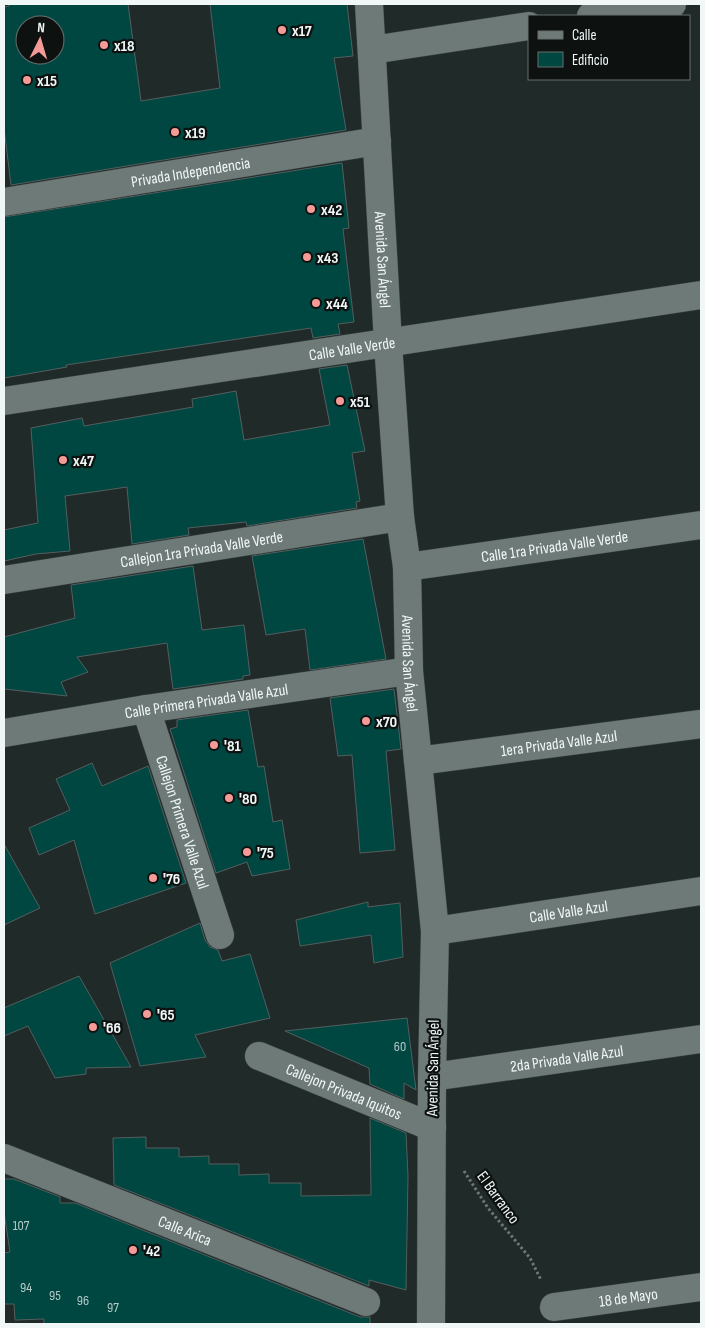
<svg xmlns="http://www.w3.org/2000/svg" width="705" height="1328" viewBox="0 0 705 1328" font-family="'Sofia Sans Condensed',sans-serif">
  <rect width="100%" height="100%" fill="#202a29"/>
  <path fill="#004641" stroke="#535f5e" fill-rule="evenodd" d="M9 4H128L141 101 220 88 210 4H347L353 56 334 58 346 130 11 185 4 128V7L9 6ZM25 25H55V55H25Z
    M342 163 349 228 343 229 354 322 338 324 340 334 313 338 311 328 66 365 67 367 4 378V217Z
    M347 365 365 451 352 453 360 501 356 502 357 508 247 526 246 522 188 528 189 535 132 544 127 487 65 496 70 551 36 554 4 561V530L38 523 31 428 82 418 84 426 193 407 192 399 236 391 244 440 330 425 319 369Z
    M363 539 386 659 310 670 305 629 266 635 252 556Z
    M193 566 202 630 244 625 250 675 243 676V679L173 689 167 643 77 657 88 672 61 682 67 696 4 689V637L75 618 71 585Z
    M394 689 401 749 386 751 395 850 360 853 352 755 338 756 330 698Z
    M248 710 258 767 264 766 273 822 282 820 290 869 252 876 247 862 216 873 170 729 177 727V720Z
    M92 763 102 786 148 766 186 883 95 914 74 840 39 855 29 828 70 810 56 779Z
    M4 844 40 908 4 925Z
    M368 902V907L400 903 403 957 374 963 371 935 300 946 296 920Z
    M200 923 205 940 210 947 218 950 222 961 250 954 270 1018 195 1035 206 1057 140 1066 110 963Z
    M79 976 131 1067 86 1068V1074L55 1078 28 1026 4 1036V1008Z
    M407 1018 416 1090 404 1083V1099L370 1084 369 1068 285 1031Z
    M370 1118 406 1133 408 1176 406 1290 369 1280V1286L114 1185 113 1138 146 1137V1148H179V1157L209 1156V1164H239V1175L269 1174V1183H301V1196L371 1195Z
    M4 1179H14L60 1197V1203H75L360 1317H370V1324H44V1319L15 1320 14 1304H4V1253L10 1252 4 1212Z"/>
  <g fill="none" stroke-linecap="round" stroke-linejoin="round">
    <g stroke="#3c4544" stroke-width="29">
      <g id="minor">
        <path id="s1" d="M369 4 388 343 400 517 407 567 409 671 435 931 432 1077 431 1324"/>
        <path d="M591 16 672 4"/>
        <path d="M372 50 529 26"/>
        <path id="s2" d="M4 202 377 141"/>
        <path id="s3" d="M4 401 701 295"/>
        <path id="s4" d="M407 567 701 525"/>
        <path id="s5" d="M4 580 400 517"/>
        <path id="s6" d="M146 709 220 935"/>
        <path id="s7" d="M4 733 146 709 409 671"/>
        <path id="s8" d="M418 761 701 724"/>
        <path id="s9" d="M435 931 701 891"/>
        <path id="s10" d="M259 1056 432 1127"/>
        <path id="s11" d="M432 1077 701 1039"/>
        <path id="s12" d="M4 1158 366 1302"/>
        <path id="s13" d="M554 1307 701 1287"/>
      </g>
    </g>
    <path stroke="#6e7776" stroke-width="3" stroke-dasharray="2.5 2.5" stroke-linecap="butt" d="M464 1171 488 1208 530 1258 541 1280"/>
    <use href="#minor" stroke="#6e7a78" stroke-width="28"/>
  </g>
  <g fill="#f59b97" stroke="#0d1211" stroke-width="2">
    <circle cx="282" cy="30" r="5"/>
    <circle cx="104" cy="45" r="5"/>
    <circle cx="27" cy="80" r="5"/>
    <circle cx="175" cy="132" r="5"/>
    <circle cx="311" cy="209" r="5"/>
    <circle cx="307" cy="257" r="5"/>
    <circle cx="316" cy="303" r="5"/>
    <circle cx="340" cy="401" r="5"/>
    <circle cx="63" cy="460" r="5"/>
    <circle cx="366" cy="721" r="5"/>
    <circle cx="214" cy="745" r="5"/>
    <circle cx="229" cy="798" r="5"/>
    <circle cx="247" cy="852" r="5"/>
    <circle cx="153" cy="878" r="5"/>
    <circle cx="147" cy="1014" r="5"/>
    <circle cx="93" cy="1027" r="5"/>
    <circle cx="133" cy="1250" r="5"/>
  </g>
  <g text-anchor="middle" stroke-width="4.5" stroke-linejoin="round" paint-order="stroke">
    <g font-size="14" fill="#b4cbc9">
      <text x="400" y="1051">60</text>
      <text x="21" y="1230">107</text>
      <text x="26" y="1292">94</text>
      <text x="55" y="1300">95</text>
      <text x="83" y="1305">96</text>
      <text x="113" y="1312">97</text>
    </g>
    <g font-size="16" font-weight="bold" fill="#f0f7f6" stroke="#0d1211" text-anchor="start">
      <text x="292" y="36">x17</text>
      <text x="114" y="51">x18</text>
      <text x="37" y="86">x15</text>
      <text x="185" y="138">x19</text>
      <text x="321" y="215">x42</text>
      <text x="317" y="263">x43</text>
      <text x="326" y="309">x44</text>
      <text x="350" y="407">x51</text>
      <text x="73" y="466">x47</text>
      <text x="376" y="727">x70</text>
      <text x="224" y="751">'81</text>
      <text x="239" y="804">'80</text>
      <text x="257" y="858">'75</text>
      <text x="163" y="884">'76</text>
      <text x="157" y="1020">'65</text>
      <text x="103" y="1033">'66</text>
      <text x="143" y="1256">'42</text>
    </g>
    <g font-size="16" fill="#f0f7f6" stroke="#0d1211">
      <text dy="6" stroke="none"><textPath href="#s2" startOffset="189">Privada Independencia</textPath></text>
      <text dy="6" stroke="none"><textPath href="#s1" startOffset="256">Avenida San Ángel</textPath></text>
      <text dy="6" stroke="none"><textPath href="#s3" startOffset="352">Calle Valle Verde</textPath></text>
      <text dy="6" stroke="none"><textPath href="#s4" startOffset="149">Calle 1ra Privada Valle Verde</textPath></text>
      <text dy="6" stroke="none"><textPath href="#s5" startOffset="200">Callejon 1ra Privada Valle Verde</textPath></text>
      <text dy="6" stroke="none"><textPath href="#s1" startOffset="661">Avenida San Ángel</textPath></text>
      <text dy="6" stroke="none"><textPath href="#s7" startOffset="205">Calle Primera Privada Valle Azul</textPath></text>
      <text dy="6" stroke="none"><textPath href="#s8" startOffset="142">1era Privada Valle Azul</textPath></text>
      <text dy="6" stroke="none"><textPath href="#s6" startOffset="119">Callejon Primera Valle Azul</textPath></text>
      <text dy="6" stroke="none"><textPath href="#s9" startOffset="135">Calle Valle Azul</textPath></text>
      <text dy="6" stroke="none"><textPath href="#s11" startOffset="136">2da Privada Valle Azul</textPath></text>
      <text transform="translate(432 1068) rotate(-89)" y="6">Avenida San Ángel</text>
      <text dy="6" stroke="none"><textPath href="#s10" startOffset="92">Callejon Privada Iquitos</textPath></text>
      <text transform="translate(499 1197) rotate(54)" y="6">El Barranco</text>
      <text dy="6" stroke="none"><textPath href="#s12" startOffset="195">Calle Arica</textPath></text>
      <text dy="6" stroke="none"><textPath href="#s13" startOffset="75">18 de Mayo</textPath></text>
    </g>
  </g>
  <rect width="705" height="1328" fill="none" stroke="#f0f7f6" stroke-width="10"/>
  <rect x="528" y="15" width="162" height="65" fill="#0d1211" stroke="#686e6d"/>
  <rect x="538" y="31" width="25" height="8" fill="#6e7a78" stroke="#686e6d"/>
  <text x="572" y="40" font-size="15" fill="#f0f7f6">Calle</text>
  <rect x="538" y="52" width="25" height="15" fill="#004641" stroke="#686e6d"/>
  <text x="572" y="65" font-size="15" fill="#f0f7f6">Edificio</text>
  <g transform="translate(40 40) rotate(5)"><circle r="24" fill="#0d1211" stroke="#686e6d"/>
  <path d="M0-4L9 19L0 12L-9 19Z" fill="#f59b97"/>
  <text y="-8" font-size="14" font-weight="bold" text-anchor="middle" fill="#f0f7f6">N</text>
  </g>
</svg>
